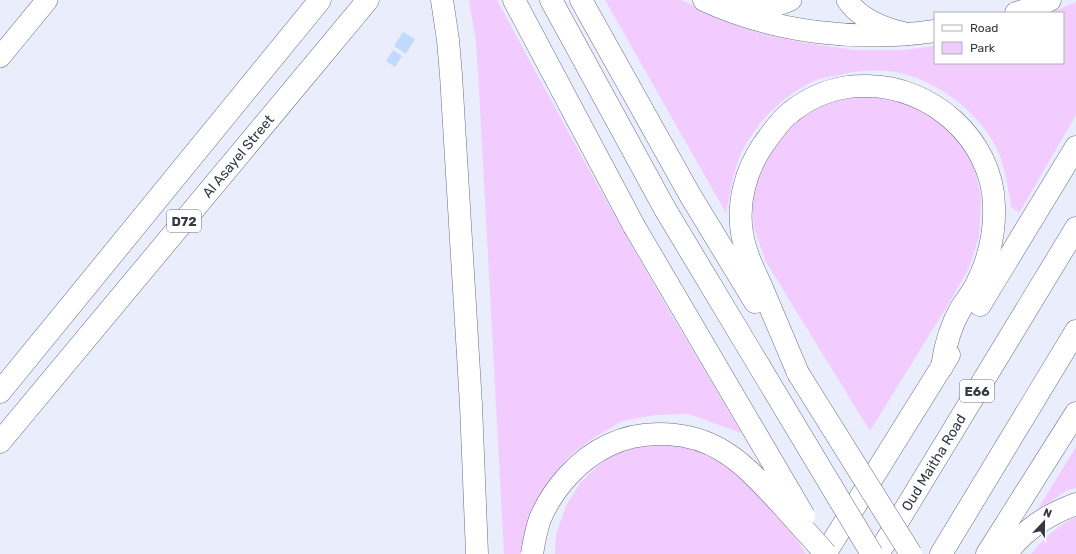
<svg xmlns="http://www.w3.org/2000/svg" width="1076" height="554" viewBox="0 0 1076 554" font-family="Rubik,sans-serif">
  <rect width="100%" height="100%" fill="#eaedfc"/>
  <path fill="#f2ccff" d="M469 0H497C555 108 613 215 675 321 697 358 720 395 741 433L689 414 655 415 622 421 592 439 569 457 551 482 531 554H504L479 89 476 41Z
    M605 0H681L748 30 805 43 855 50H903L935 46V63H1063V13H1050L1076 2V115L1019 213 1011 207C1008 186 1005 164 995 145 976 110 935 79 895 72 875 69 854 71 835 76 828 77 821 78 814 81 787 93 763 116 748 141 733 164 732 187 726 213Z
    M855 94 884 96 909 103 940 121 966 147 976 174 981 199 979 237 969 268 949 303 870 431 766 262 754 228 752 200 760 166 796 117 826 102Z
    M697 441 771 499 806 554H555L556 535 566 506 580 483 602 462 621 449 643 442Z
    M1076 447V488L1067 490 1036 512Z
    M1076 517V554H1031C1043 539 1058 525 1076 517Z"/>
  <path fill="#c1d9fc" d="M403 32 415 39 406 54 394 46Z
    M393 50 402 56 395 67 386 61Z"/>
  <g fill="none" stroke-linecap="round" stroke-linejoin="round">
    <g stroke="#696d83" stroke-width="22">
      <path id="minor" d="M847 0C860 19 883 28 905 33
        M731 8C752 10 772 9 791 0
        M0 57 47 0"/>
    </g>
    <g stroke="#696d83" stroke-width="23">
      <g id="major">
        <path d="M0 392 320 0"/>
        <path id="s1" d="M0 442 368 0"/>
      </g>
    </g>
    <g stroke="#696d83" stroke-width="23">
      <g id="highway">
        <path d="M442 0 448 40 451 75 471 405 477 554"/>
        <path d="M514 0 634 226"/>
        <path d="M551 0 665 209"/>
        <path d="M581 0 690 195 755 302"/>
        <path d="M704 0C775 33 858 42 935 31"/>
        <path d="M1016 13 1029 9 1050 0"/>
        <path d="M980 305 1076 147"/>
        <path d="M798 373C786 344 774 316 762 288 754 270 745 253 742 233 737 202 746 170 763 145 771 134 780 120 791 112 807 99 828 90 848 87 854 86 861 86 867 86 931 86 992 139 994 205 995 231 989 259 977 283 973 292 966 300 961 308 950 327 945 345 942 367"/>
        <path d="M825 554 949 355"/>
        <path id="s2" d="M878 554 1076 228"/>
        <path d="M941 554 1076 331"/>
        <path d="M987 554 1076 413"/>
        <path d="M1006 554C1025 529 1047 515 1076 504"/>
      </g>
    </g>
    <use href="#minor" stroke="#fff" stroke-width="21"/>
    <use href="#major" stroke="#fff" stroke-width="22"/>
    <use href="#highway" stroke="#fff" stroke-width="22"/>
    <g stroke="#696d83" stroke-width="23" stroke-linecap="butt">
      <path id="highway-bridge" d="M665 209 872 554
        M634 226 804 516
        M798 373 911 554
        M532 554C534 542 536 530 540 519 553 488 579 459 609 445 644 428 691 431 723 451 746 465 763 485 781 504 796 521 811 537 826 554"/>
    </g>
    <use href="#highway-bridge" stroke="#fff" stroke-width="22"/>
  </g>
  <g text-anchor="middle" stroke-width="4" stroke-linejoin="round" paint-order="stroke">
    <g fill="#fff" stroke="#72747b" stroke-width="1">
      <rect x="167" y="210" width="34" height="22" rx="3"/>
      <rect x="960" y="380" width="34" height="22" rx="3"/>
    </g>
    <g font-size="13" font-weight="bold" fill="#363842">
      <text x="184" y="226">D72</text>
      <text x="977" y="396">E66</text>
    </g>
    <g font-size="14" fill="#363842" stroke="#fff">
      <text dy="5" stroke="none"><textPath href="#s1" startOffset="372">Al Asayel Street</textPath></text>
      <text dy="5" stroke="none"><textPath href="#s2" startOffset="107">Oud Maitha Road</textPath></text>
    </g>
  </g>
  <rect x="934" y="12" width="130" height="52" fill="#ffffff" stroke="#afafb3"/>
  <rect x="942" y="25" width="20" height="6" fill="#ffffff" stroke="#afafb3"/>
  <text x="970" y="32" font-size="12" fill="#363842">Road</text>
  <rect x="942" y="42" width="20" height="12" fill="#f2ccff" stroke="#afafb3"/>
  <text x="970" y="52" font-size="12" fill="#363842">Park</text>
  <g transform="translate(1044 522) rotate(22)" stroke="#ffffff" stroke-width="3" paint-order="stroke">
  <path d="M0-3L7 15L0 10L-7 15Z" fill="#363842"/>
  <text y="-6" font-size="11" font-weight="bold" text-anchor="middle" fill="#363842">N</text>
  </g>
</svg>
